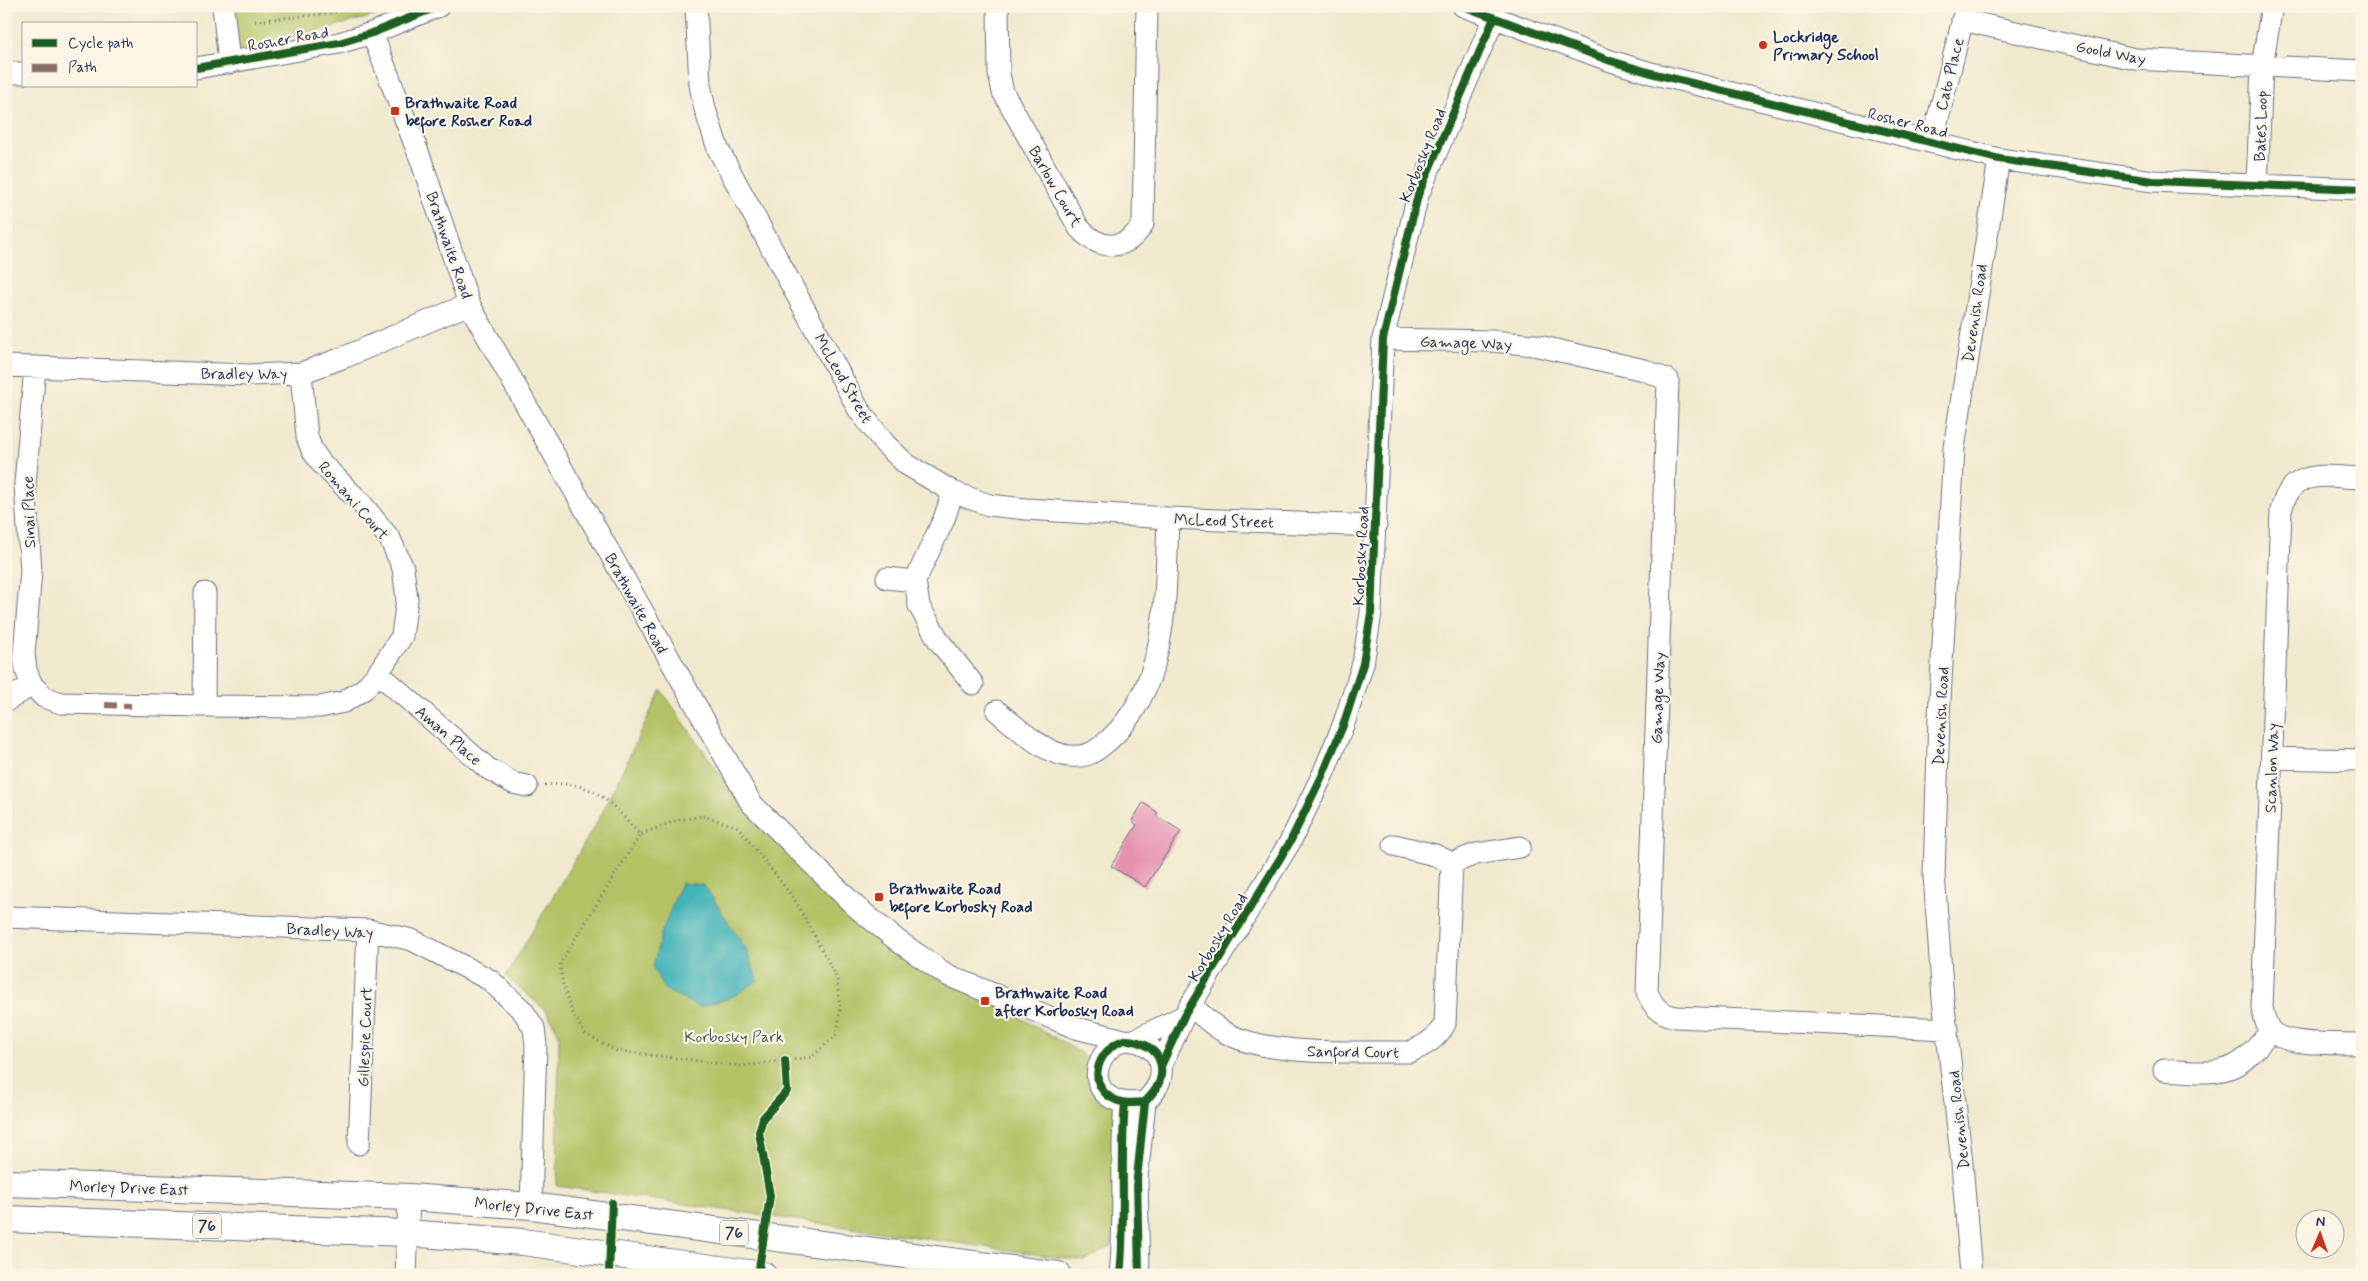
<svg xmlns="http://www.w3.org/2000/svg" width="2368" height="1281" viewBox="0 0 2368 1281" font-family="Mynerve,sans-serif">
  <rect width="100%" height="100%" fill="#fcf5e5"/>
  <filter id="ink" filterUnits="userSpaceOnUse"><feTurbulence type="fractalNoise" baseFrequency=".02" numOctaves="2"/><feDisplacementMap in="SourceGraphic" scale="10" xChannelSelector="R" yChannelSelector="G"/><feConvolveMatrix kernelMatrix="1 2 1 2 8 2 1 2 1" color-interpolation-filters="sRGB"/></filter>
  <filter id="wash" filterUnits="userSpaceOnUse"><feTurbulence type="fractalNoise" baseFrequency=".0096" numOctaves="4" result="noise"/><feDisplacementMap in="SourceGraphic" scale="20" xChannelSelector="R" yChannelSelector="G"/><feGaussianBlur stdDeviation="1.12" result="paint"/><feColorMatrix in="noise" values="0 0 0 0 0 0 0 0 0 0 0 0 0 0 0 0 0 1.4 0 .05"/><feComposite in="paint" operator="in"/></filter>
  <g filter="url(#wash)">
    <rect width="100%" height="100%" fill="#f1e9cd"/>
    <path fill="#b2c265" stroke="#667862" d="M234 6H410L236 53Z
      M661 690 744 808 880 936 1081 1053 1122 1114 1112 1246 1084 1261 557 1186 559 1034 547 1012 506 976 601 815Z"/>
    <path fill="#43b3b9" stroke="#2f718c" d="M681 883 704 885 746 949 758 981 730 998 699 1007 664 989 653 967 661 934Z"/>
    <g id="blocks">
      <path fill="#e591b1" d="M1143 803 1157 812V816L1181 831 1145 887 1111 866 1137 825 1132 821Z"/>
    </g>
  </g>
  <g filter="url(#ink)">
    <use href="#blocks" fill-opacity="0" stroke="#667085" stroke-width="1"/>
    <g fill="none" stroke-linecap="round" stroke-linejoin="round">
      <g stroke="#667085" stroke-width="23">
        <path id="minor" d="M223 6 229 63
          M696 6 700 85 705 109 718 149 859 410 885 444 906 464 953 492 989 505 1026 509 1168 518 1376 526
          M998 6 999 74 1003 92 1079 228C1100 251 1126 252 1143 224L1147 6
          M1463 6 1611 61 1651 73 1999 159 2153 181 2362 189
          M1962 20 2135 59 2362 71
          M372 33 421 160 469 304 751 803 855 906 898 941 947 975 1076 1028 1124 1040
          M196 68 339 43 372 33 439 6
          M6 73H24
          M1932 142 1966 7
          M2257 185 2262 66 2272 6
          M1383 339 1492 341 1534 345 1644 370 1668 380 1647 992C1653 1007 1660 1014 1676 1017L1948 1029
          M6 366 249 375 301 373 345 357 469 304
          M2362 478C2326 477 2290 467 2281 511L2262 1008C2264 1015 2265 1023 2270 1030 2284 1047 2340 1043 2362 1044
          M887 578 915 581 919 606 939 641 973 684
          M915 581 944 519 953 492
          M205 593 204 706 320 707 344 702 364 689 378 673 402 636 407 599 403 568 390 539 361 503 321 463 312 450 307 437 301 373
          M378 673 487 768 513 783 527 786
          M32 685 26 670 24 654 31 571 25 484 35 367
          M6 701 32 685 44 697 61 703 204 706
          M997 711C1015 726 1046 755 1070 756 1089 758 1097 750 1110 739 1170 683 1165 594 1168 518
          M2272 758 2362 760
          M1394 845 1435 855 1452 863 1476 854 1520 847
          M6 917 368 930 412 940 490 980 523 1011 534 1028 536 1045 531 1206
          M1191 1006C1201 1014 1211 1024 1221 1030 1265 1058 1357 1051 1409 1052 1425 1046 1436 1039 1445 1024L1452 863
          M1124 1040C1144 1040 1164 1052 1161 1075 1160 1086 1152 1094 1145 1102 1136 1103 1127 1104 1118 1101 1085 1089 1095 1050 1124 1040Z
          M1134 1040 1184 1016
          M1161 1066 1184 1016 1290 842 1323 774 1344 723 1363 664 1371 613 1383 339 1418 195 1494 18
          M2164 1070C2186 1071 2215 1076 2234 1066 2249 1059 2260 1043 2271 1031
          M359 1144 368 930
          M406 1275 409 1197
          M1120 1275C1126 1218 1120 1160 1125 1103
          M1139 1275 1137 1178 1145 1102
          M1971 1275 1962 1163 1943 999 1934 875 1939 717 1954 448 1999 159"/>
      </g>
      <g stroke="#667085" stroke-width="28">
        <path id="major" d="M6 1183 409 1197 531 1206 1058 1275
          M6 1219 408 1233 523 1242 763 1275"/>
      </g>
      <path stroke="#667085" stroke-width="3" stroke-dasharray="1 4" stroke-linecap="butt" d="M255 21 331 13 359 6
        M545 785C595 779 609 801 640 835
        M703 816 738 827 795 900 837 978 840 1010 837 1034 812 1057 741 1066 617 1051 585 1034 572 1012 563 985 560 963 640 835 674 821Z"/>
      <use href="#minor" stroke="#fff" stroke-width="21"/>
      <use href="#major" stroke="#fff" stroke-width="26"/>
      <path stroke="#8d6e63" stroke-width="6" stroke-dasharray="12 6" stroke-linecap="butt" d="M105 705 131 706"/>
      <g stroke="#fcf5e5" stroke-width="11">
        <path id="cycleway" d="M1463 6 1611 61 1651 73 1999 159 2153 181 2362 189
          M196 68 339 43 372 33 439 6
          M1124 1040C1144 1040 1164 1052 1161 1075 1160 1086 1152 1094 1145 1102 1136 1103 1127 1104 1118 1101 1085 1089 1095 1050 1124 1040Z
          M1161 1066 1184 1016 1290 842 1323 774 1344 723 1363 664 1371 613 1383 339 1418 195 1494 18
          M609 1271 612 1203
          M758 1275 770 1196 759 1132 763 1118 787 1091 785 1060
          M1120 1275C1126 1218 1120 1160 1125 1103
          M1139 1275 1137 1178 1145 1102"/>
      </g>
      <use href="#cycleway" stroke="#1b5e20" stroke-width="8"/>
    </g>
  </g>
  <g fill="#c8321e" stroke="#fcf5e5" stroke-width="2">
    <circle cx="1763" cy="45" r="5"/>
    <rect x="390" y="106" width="10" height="10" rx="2.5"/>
    <rect x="874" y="892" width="10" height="10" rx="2.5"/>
    <rect x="980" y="996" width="10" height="10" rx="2.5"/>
  </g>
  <g text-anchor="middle" stroke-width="4.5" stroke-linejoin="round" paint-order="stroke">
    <g fill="#fcf5e5" stroke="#5e6a86" stroke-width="1">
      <rect x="193" y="1213.5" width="28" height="25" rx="4"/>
      <rect x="720" y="1220.5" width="28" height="25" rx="4"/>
    </g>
    <g font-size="15" font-weight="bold" fill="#1b2f5e">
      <text x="207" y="1231">76</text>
      <text x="734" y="1238">76</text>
    </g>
    <g font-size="16" font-weight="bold" fill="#1b2f5e" stroke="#fcf5e5" text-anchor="start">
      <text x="1773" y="42">Lockridge<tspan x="1773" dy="18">Primary School</tspan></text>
      <text x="405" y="108">Brathwaite Road<tspan x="405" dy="18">before Rosher Road</tspan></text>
      <text x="889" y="894">Brathwaite Road<tspan x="889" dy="18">before Korbosky Road</tspan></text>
      <text x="995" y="998">Brathwaite Road<tspan x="995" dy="18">after Korbosky Road</tspan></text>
    </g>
    <g font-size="16" fill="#1b2f5e" stroke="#fcf5e5">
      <text transform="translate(288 38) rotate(-10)" y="6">Rosher Road</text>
      <text transform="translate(2111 52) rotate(11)" y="6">Goold Way</text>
      <text transform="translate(1949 74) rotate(-76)" y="6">Cato Place</text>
      <text transform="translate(1908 122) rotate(14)" y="6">Rosher Road</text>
      <text transform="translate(2260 126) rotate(-88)" y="6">Bates Loop</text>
      <text transform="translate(1422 155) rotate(-68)" y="6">Korbosky Road</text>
      <text transform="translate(1056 186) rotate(60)" y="6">Barlow Court</text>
      <text transform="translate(450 245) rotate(71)" y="6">Brathwaite Road</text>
      <text transform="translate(1974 313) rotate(-82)" y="6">Devenish Road</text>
      <text transform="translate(1466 342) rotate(2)" y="6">Gamage Way</text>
      <text x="244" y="379">Bradley Way</text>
      <text transform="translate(844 378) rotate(60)" y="6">McLeod Street</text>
      <text transform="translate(354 500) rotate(49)" y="6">Romani Court</text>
      <text transform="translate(28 512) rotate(-92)" y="6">Sinai Place</text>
      <text transform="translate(1224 520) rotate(2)" y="6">McLeod Street</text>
      <text transform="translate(1360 556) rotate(-87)" y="6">Korbosky Road</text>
      <text transform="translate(637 603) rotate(61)" y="6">Brathwaite Road</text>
      <text transform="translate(1657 698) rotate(-88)" y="6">Gamage Way</text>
      <text transform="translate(1940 716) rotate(-87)" y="6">Devenish Road</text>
      <text transform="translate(449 735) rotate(41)" y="6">Aman Place</text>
      <text transform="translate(2271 768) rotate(-88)" y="6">Scanlon Way</text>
      <text transform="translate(330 930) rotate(3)" y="6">Bradley Way</text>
      <text transform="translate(1217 937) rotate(-59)" y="6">Korbosky Road</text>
      <text transform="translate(364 1037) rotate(-88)" y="6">Gillespie Court</text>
      <text transform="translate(1353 1051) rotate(1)" y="6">Sanford Court</text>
      <text transform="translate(1958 1120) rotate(-96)" y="6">Devenish Road</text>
      <text transform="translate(129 1187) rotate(2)" y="6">Morley Drive East</text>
      <text transform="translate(534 1208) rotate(6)" y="6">Morley Drive East</text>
    </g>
    <g font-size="16" fill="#485b60" stroke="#fcf5e5">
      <text x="734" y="1042">Korbosky Park</text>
    </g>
  </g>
  <rect width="2368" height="1281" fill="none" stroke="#fcf5e5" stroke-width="25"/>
  <rect x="22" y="22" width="175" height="65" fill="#fcf5e5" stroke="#a2a6af"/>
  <rect x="32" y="39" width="25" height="8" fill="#1b5e20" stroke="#a2a6af"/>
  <text x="68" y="48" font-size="15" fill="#1b2f5e">Cycle path</text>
  <rect x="32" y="64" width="25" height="8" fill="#8d6e63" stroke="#a2a6af"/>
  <text x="68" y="72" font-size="15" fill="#1b2f5e">Path</text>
  <g transform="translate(2320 1234) rotate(2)"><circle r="24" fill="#fcf5e5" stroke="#a2a6af"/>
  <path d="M0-4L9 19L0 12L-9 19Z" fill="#c8321e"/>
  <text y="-8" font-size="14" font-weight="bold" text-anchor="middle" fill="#1b2f5e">N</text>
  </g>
</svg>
